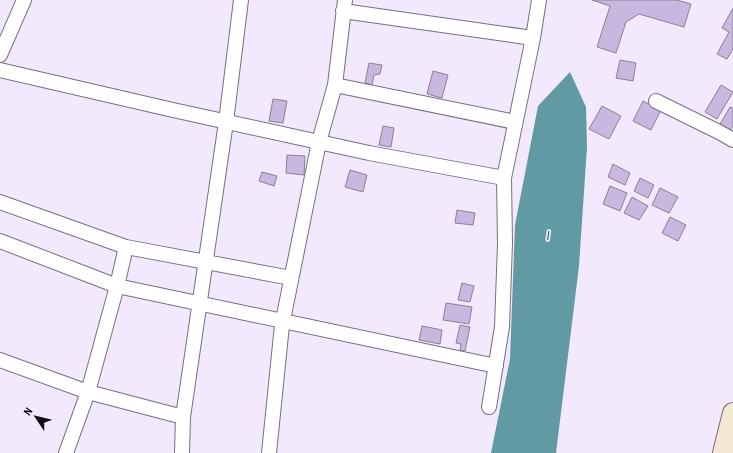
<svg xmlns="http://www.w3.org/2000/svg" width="733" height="453" viewBox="0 0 733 453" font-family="'Archivo Narrow',sans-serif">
  <rect width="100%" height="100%" fill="#f2e9fc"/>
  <path fill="#629aa4" d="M570 72 586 107 587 147 579 266 556 453H491L510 359 515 225 538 106Z"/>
  <path fill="#cab7e0" stroke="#8b8096" d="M592 0H677L691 4 684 27 639 14 626 22 616 53 597 47 610 6Z
    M733 8V49L727 59 717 54 729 32 722 28Z
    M620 60 636 63 633 81 616 78Z
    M369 63 382 65 380 74 374 75 372 85 365 83Z
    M433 71 448 75 442 98 427 94Z
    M721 85 733 92 717 119 705 112Z
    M273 99 287 101 283 123 269 121Z
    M643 101 661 110 651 130 633 121Z
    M602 106 621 116 609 139 589 129Z
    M730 107 733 108V126L729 132 719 126Z
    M383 126 394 128 391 147 379 145Z
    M287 155 305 156 304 175 286 173Z
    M613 164 630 173 625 185 608 177Z
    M350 170 367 175 363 192 345 187Z
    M262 172 277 176 274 186 259 181Z
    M640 178 654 185 648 198 634 191Z
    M610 186 627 193 620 211 603 204Z
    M660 188 678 197 669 213 652 205Z
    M632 197 648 206 639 220 624 213Z
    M457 210 475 213 473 225 455 223Z
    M670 217 686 225 678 241 662 233Z
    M462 283 474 286 470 302 458 300Z
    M446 303 472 307 469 324 443 320Z
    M460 325 470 327 465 351 460 350 461 344 456 343Z
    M422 326 442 330 440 344 419 340Z"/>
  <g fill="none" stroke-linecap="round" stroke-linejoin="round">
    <g stroke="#786e84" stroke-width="16">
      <path id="street" d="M343 11 533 38
        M0 55 24 0
        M0 70 173 110 369 153 504 178
        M335 85 515 122
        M656 101 719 132 733 140
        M0 202 126 247 291 278
        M0 241 117 286 496 366
        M0 360 88 392 183 417
        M489 407 502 327 505 243 504 178 533 38 539 0
        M66 453 88 392 117 286 126 247
        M182 453 183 417 226 122 241 0
        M269 453 282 325 319 142 335 85 345 0"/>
    </g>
    <g stroke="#786e84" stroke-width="22">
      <path id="secondary" d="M723 453 733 413"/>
    </g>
    <use href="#street" stroke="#fff" stroke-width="14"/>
    <use href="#secondary" stroke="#f3e8d3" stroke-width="20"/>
  </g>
  <g text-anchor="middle" stroke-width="3.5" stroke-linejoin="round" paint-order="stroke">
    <g font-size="12" font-style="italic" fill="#005661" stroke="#f2e9fc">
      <text x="548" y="240">l</text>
    </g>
  </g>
  <g transform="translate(36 417) rotate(305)" stroke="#f2e9fc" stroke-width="3" paint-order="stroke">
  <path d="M0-3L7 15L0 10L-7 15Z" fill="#100c14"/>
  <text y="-6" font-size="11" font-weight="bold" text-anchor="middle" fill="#100c14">N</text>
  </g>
</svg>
